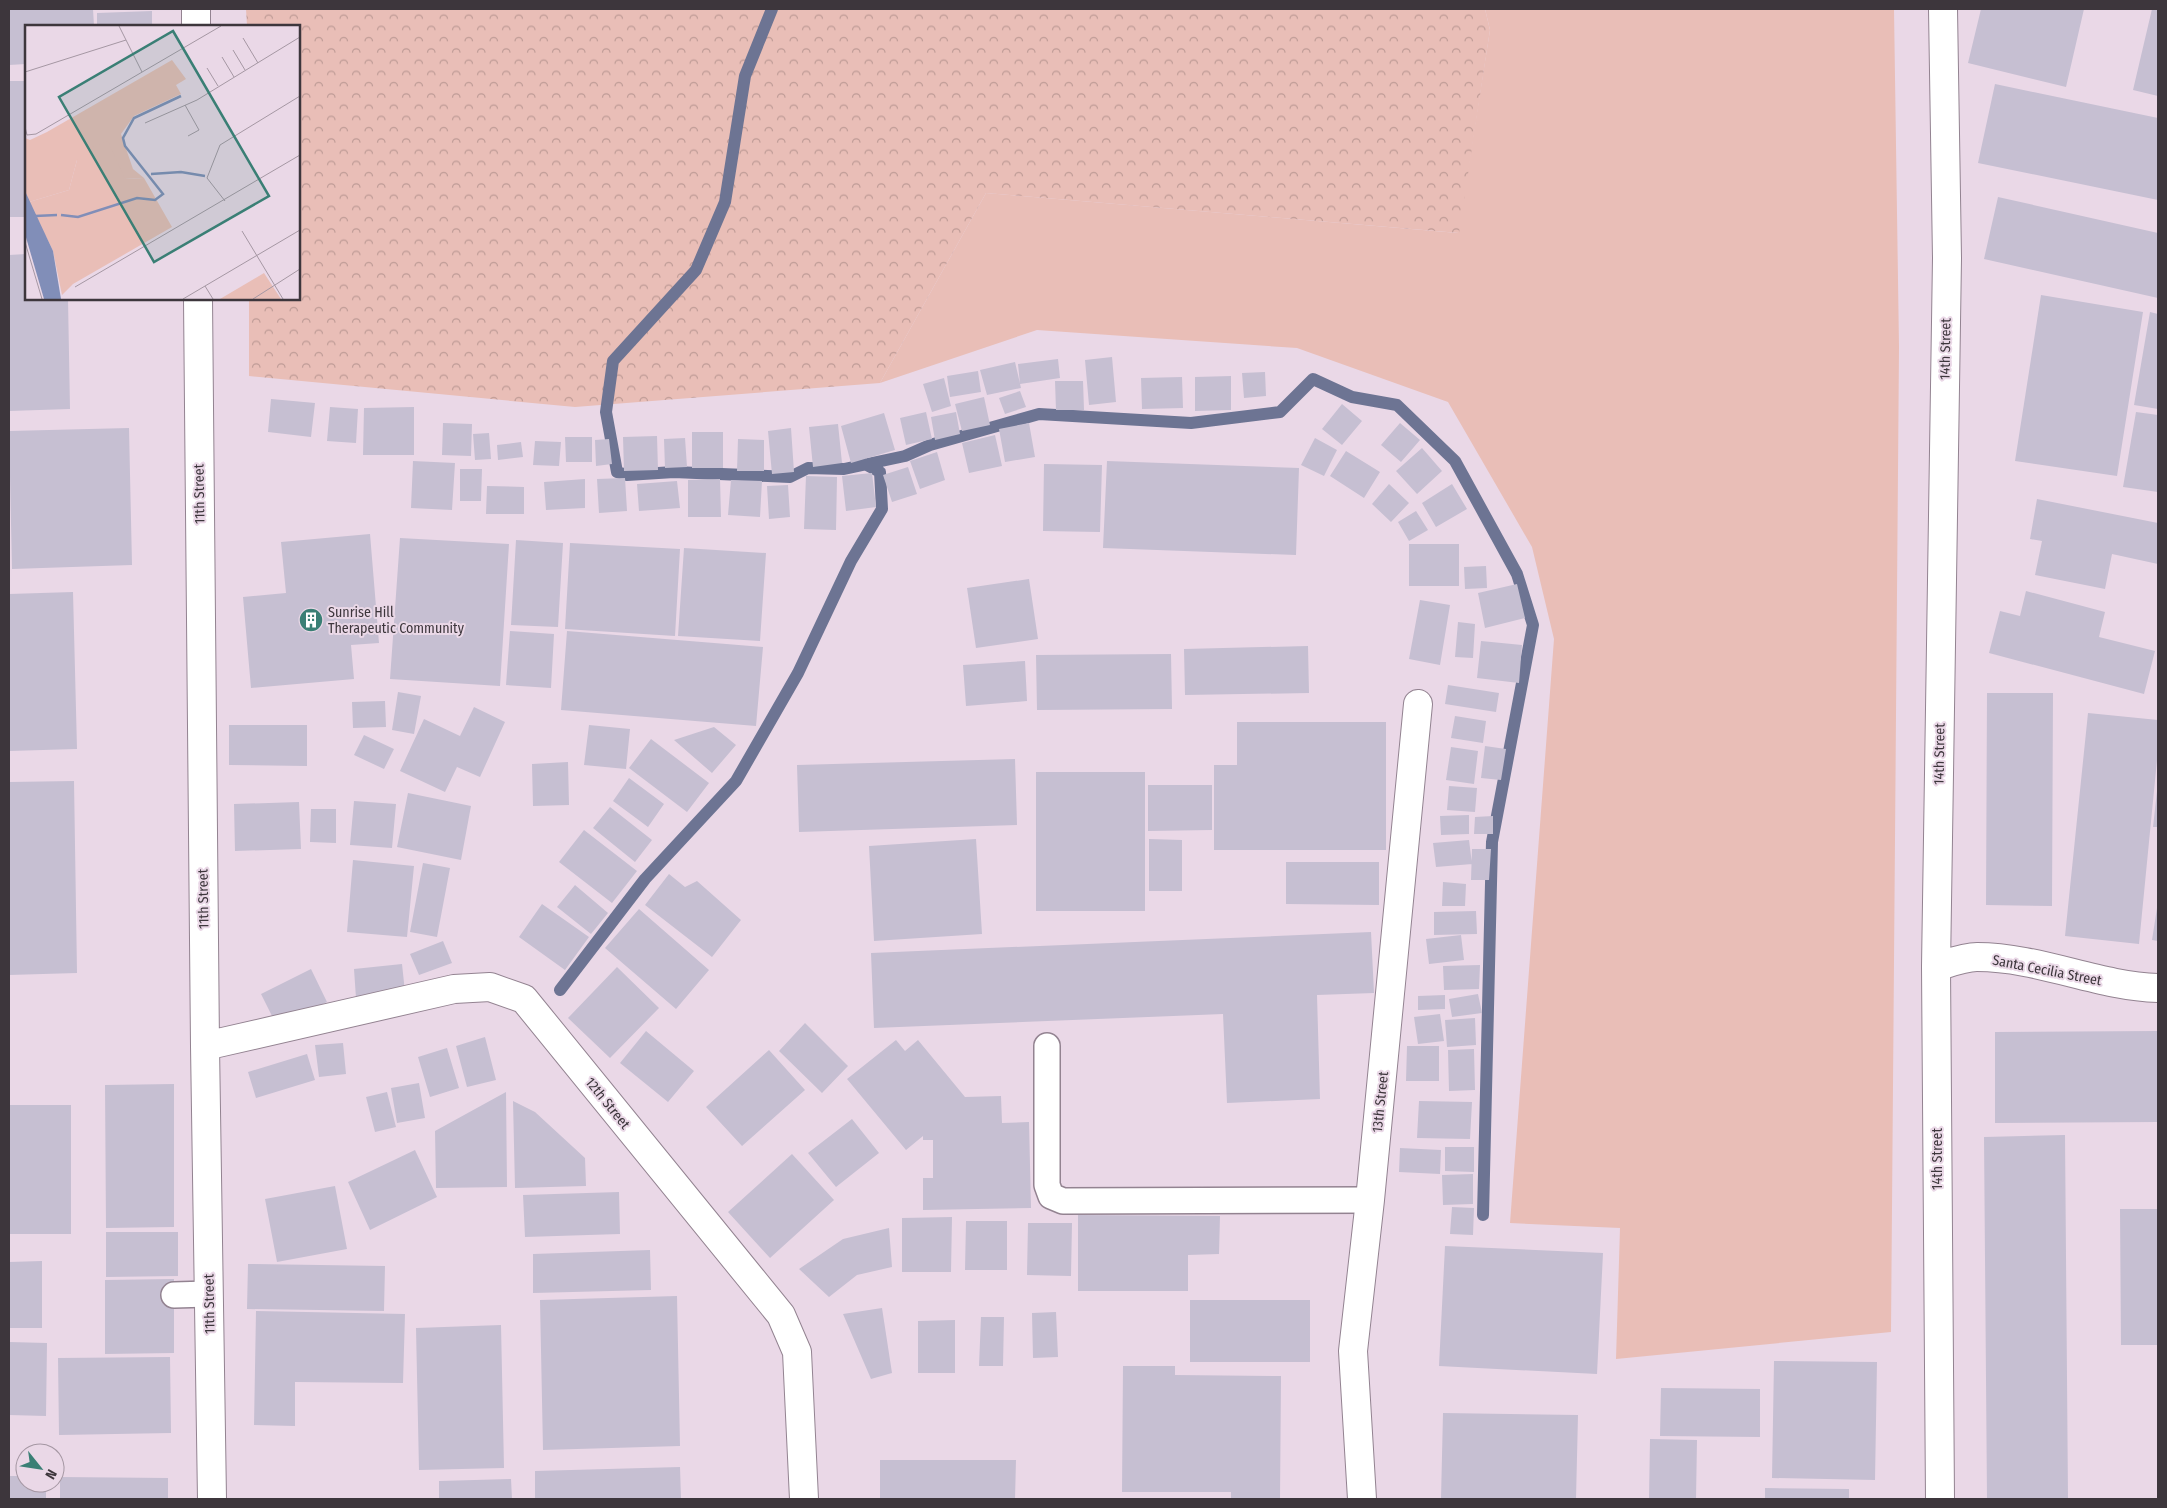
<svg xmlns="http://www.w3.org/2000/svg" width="2167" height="1508" viewBox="0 0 2167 1508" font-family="'Fira Sans Condensed',sans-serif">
  <defs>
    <pattern id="forest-crowns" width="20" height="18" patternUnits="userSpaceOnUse" patternTransform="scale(1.25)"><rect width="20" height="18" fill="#e9beb7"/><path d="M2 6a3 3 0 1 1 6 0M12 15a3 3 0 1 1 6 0" fill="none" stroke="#be9b96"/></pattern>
  </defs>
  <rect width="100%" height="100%" fill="#ead8e7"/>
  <path fill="#e9beb7" d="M1485 9H1894L1899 347 1891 1332 1616 1359 1620 1228 1510 1223 1554 639 1532 547 1448 402 1297 348 1037 330 880 383 986 193 1458 233 1490 30Z"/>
  <path fill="url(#forest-crowns)" d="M246 9H1485L1490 30 1459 233 986 193 880 383 575 407 249 376V299H299V26H247Z"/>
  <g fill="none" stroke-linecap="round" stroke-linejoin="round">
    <path stroke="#6d7493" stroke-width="12" d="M772 9 745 76 725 202 696 270 613 361 606 412 617 472 627 475 674 472 790 477 808 468 844 469 905 456 930 445 1039 414 1191 423 1280 412 1313 379 1352 397 1397 405 1455 461 1517 574 1533 625 1492 842 1483 1215
      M560 990 645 879 736 781 798 673 851 561 882 509 880 472 865 464"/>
  </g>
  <path fill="#c6bfd2" d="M9 9H93L94 26H26V64L9 65Z
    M1981 9H2084L2066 87 1968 63Z
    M2152 9H2158V96L2133 90Z
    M152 11V26H97V13Z
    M9 81H26V217H9Z
    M1995 84 2158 118V200L1978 163Z
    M1998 197 2158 233V298L1984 259Z
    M26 254V299H68L70 409 9 411V255Z
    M2041 295 2143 312 2117 476 2015 461Z
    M2150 312 2158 314V409L2134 405Z
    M1112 357 1116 402 1089 405 1085 360Z
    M1058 359 1060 378 1020 384 1018 364Z
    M1015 362 1021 388 987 395 980 370Z
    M978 371 981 392 950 397 947 376Z
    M1265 372 1266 396 1244 398 1242 373Z
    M1231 376V410L1195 411V377Z
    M1182 377 1183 408 1142 409 1141 378Z
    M944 378 951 406 932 412 923 384Z
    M1055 381H1083L1084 410H1056Z
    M1020 391 1026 407 1005 414 999 398Z
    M984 397 990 425 962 431 955 404Z
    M271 399 315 403 311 437 268 432Z
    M1342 404 1362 421 1342 445 1322 429Z
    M330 407 358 409 356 443 327 441Z
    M414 407V455H363L364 408Z
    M926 412 932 439 906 445 900 418Z
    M956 412 960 434 935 440 931 417Z
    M2136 412 2158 415V492L2123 487Z
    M884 413 895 450 851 463 841 426Z
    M443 423 472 424 471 456 442 455Z
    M1029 423 1035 457 1005 462 999 429Z
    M1400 423 1420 440 1401 462 1381 445Z
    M838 424 842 463 813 467 809 427Z
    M129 428 132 565 12 569 9 431Z
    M791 428 794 472 772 474 768 431Z
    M692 432H723V468H692Z
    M489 433 491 459 475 460 473 434Z
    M995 435 1002 466 969 473 962 443Z
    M657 436 658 470 624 471 623 437Z
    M565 437H592V462H566Z
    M685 438 687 467 665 468 664 439Z
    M1315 438 1337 450 1324 476 1301 465Z
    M609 439 612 464 596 466 595 440Z
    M738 439 764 440V471H737Z
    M535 441 561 442 559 466 533 465Z
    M521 442 523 457 498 460 497 445Z
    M1422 448 1442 471 1417 494 1396 471Z
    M1346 451 1380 472 1364 498 1330 476Z
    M937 452 945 480 920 489 910 461Z
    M413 461 455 463 452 510 411 508Z
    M1107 461 1299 468 1296 555 1103 548Z
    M1044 464 1102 465 1100 532 1043 531Z
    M908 467 917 494 892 502 883 475Z
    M460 469H482L481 501H460Z
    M872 473 876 507 846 511 842 476Z
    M806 476 837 477 836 530 804 529Z
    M625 478 627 511 599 513 597 479Z
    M585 479V508L546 510 544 482Z
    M720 479 721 517H688V480Z
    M731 480 762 481 760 517 728 515Z
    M677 481 680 508 639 511 637 484Z
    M1389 484 1409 503 1391 522 1372 504Z
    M1452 484 1467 509 1436 527 1422 503Z
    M788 485 790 517 769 519 767 486Z
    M487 486 524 487V514H486Z
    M2037 499 2158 523V564L2112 554 2105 589 2035 575 2042 541 2030 539Z
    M1416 511 1428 530 1409 541 1398 522Z
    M370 534 379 643 351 645 354 679 251 688 243 597 286 593 281 542Z
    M400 538 509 544 500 686 390 679Z
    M516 540 563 543 558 627 511 625Z
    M570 543 680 549 675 636 565 629Z
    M1409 544H1459V586H1409Z
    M684 548 766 553 760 641 678 636Z
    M1486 566 1487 588 1465 589 1464 567Z
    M1029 579 1038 639 976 648 967 588Z
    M1517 584 1525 618 1485 628 1478 593Z
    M2026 591 2105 612 2099 637 2155 651 2144 694 1989 653 2000 611 2020 616Z
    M73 592 77 749 9 751V594Z
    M1420 600 1450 605 1440 665 1409 659Z
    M1458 622 1475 624 1473 658 1455 657Z
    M510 631 554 634 551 688 506 685Z
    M567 631 763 647 756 726 561 710Z
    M1481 641 1522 645 1519 683 1477 678Z
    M1308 646 1309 693 1185 695 1184 649Z
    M1171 654 1172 709 1037 710 1036 655Z
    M1025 661 1027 701 966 706 963 665Z
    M1448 685 1499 693 1496 712 1445 704Z
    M398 692 421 696 414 734 392 730Z
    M1987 693H2053L2052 906 1986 905Z
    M385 701 386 727 353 728 352 702Z
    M474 707 505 722 480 777 457 767 445 792 400 771 424 719 460 736Z
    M2088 713 2158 720V750L2139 944 2065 936Z
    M1455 716 1486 721 1483 743 1451 738Z
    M1237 722H1386V850H1214V765H1237Z
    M229 725H307V766L229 765Z
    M589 725 630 729 626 769 584 765Z
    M714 727 736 745 712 773 674 740Z
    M364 735 394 749 384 769 354 755Z
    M651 739 709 783 687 812 629 768Z
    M1485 746 1506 749 1501 780 1481 778Z
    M1451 747 1478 751 1474 784 1446 780Z
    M1015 759 1017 825 799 832 797 765Z
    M568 762 569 805 533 806 532 764Z
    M1036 772H1145V911H1036Z
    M629 778 664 804 648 827 613 801Z
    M74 781 77 973 9 975V782Z
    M1148 785H1212V830L1148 831Z
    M1449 786 1477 788 1475 812 1447 810Z
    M2157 791H2158V827H2153Z
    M408 793 471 806 461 860 397 847Z
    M354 801 396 804 392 848 350 845Z
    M299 802 301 849 235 851 234 804Z
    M610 807 652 840 635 862 593 828Z
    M311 809H336V843L310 842Z
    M1469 815V834L1441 835 1440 816Z
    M1493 816V834H1474L1475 817Z
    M584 830 637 871 612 903 559 862Z
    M976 839 982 934 874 941 869 846Z
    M1149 839 1182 840V891H1149Z
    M1469 840 1472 864 1436 867 1433 843Z
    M1472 849H1491L1489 880H1471Z
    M353 860 414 866 407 937 347 932Z
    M1286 862H1379V905L1286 904Z
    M423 863 450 868 437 937 410 932Z
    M669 874 685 887 697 881 741 920 712 957 645 905Z
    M1443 882 1466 884 1465 906H1442Z
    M575 885 608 913 591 934 557 907Z
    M542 904 589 937 565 970 519 937Z
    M2157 908H2158V941L2152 940Z
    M639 909 709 970 676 1009 605 948Z
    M1476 911 1477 934 1434 935V912Z
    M1371 932 1374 993 1317 995 1320 1099 1227 1103 1223 1014 874 1028 871 953Z
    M1461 935 1464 960 1429 964 1426 939Z
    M443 941 452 963 419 975 410 954Z
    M402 964 405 992 356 998 354 969Z
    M1480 965 1479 989 1444 990 1443 966Z
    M617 967 659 1008 610 1058 568 1018Z
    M311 969 327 1002 277 1026 261 994Z
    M1478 994 1482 1013 1452 1017 1449 999Z
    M1445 995V1009L1418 1010V996Z
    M1440 1014 1444 1041 1418 1044 1414 1017Z
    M1475 1018 1476 1045 1447 1047 1445 1020Z
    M805 1023 848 1066 822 1093 779 1051Z
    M646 1031 694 1071 668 1102 620 1063Z
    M2158 1031V1122L1995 1123V1032Z
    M485 1037 496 1080 467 1087 456 1046Z
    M896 1040 905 1051 918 1040 965 1097 1001 1096 1002 1123 1029 1122 1031 1208 923 1210V1178H933V1140H923V1136L906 1150 847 1079Z
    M343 1043 346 1074 319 1077 315 1045Z
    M1407 1046H1439V1081H1406Z
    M447 1048 459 1088 430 1097 418 1057Z
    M1474 1049 1475 1090 1449 1091 1448 1050Z
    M769 1050 805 1090 742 1146 706 1107Z
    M307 1054 315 1080 256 1098 248 1072Z
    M419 1083 425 1118 397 1123 391 1088Z
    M174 1084V1227L106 1228 105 1085Z
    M387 1092 396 1127 375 1132 366 1097Z
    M506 1092 507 1187 436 1188 435 1131Z
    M513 1101 535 1112 585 1158 586 1186 515 1188Z
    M1419 1101 1472 1102 1470 1139 1417 1138Z
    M9 1105H71V1234H9Z
    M852 1119 879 1153 836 1187 808 1153Z
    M2065 1135 2068 1499H1987L1984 1137Z
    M1445 1147H1474V1172L1445 1171Z
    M1400 1148 1441 1150 1440 1174 1399 1172Z
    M415 1150 437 1197 370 1230 348 1182Z
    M792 1154 834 1200 770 1258 728 1212Z
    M1473 1174V1204L1443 1205 1442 1175Z
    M335 1186 347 1249 277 1262 265 1199Z
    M619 1192 620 1234 525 1237 523 1195Z
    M1452 1207 1474 1208 1473 1235 1450 1234Z
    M2120 1209H2158V1345H2121Z
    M1078 1215 1220 1216 1219 1254 1188 1255V1291H1078Z
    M952 1217 951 1272H902V1218Z
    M966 1221H1007V1270H965Z
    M1028 1223H1072L1071 1276 1027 1275Z
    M889 1228 892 1267 857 1275 829 1297 799 1269 843 1239Z
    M106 1232H178V1276L106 1277Z
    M1445 1246 1603 1253 1597 1374 1439 1366Z
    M650 1250 651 1290 533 1293V1254Z
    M42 1261V1328H9V1262Z
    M248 1264 385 1266 384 1311 247 1309Z
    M174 1279V1353L105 1354V1280Z
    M677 1296 680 1446 543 1450 540 1300Z
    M1190 1300H1310V1362H1190Z
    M882 1308 892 1373 871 1379 843 1314Z
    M256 1311 405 1314 403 1383 295 1382V1426L254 1425Z
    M1056 1312 1058 1357 1033 1358 1032 1313Z
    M981 1317H1004L1003 1366H979Z
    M955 1320V1373H918V1321Z
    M501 1325 504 1468 419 1470 416 1328Z
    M9 1342 47 1343 46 1416 9 1415Z
    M170 1357 171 1433 59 1435 58 1358Z
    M1774 1361 1877 1362 1875 1480 1772 1478Z
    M1123 1366H1175V1375L1281 1376 1280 1499H1231V1492H1122Z
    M1661 1388 1760 1389V1437L1660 1436Z
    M1443 1413 1578 1415 1576 1499H1441Z
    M1650 1439 1697 1440 1696 1499H1649Z
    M880 1460H1016L1015 1499H880Z
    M680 1467 681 1499H535V1471Z
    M9 1476H25V1483H46V1499H9Z
    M60 1477 168 1478V1499H60Z
    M511 1479 512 1499H439V1481Z
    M1765 1488 1849 1489V1499H1765Z"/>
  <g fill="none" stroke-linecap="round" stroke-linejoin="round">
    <g stroke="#938391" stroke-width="28">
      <path id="service" d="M1047 1046V1185L1051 1196 1063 1201 1370 1200
        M174 1295 208 1294"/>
    </g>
    <g stroke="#938391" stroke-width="30">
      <path id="minor" d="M196 26V9
        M198 299 205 1046 212 1499
        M1936 967C1949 963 1964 957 1977 957 2039 957 2097 986 2158 988
        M205 1046 454 989 490 987 524 999 781 1315 797 1352 804 1499
        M1362 1499 1353 1351 1370 1200 1418 704
        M1940 1499 1936 967 1947 258 1943 9"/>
    </g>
    <use href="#service" stroke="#fff" stroke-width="25"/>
    <use href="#minor" stroke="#fff" stroke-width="28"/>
  </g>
  <defs>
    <g id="building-disc" transform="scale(1.25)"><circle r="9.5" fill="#3a7f75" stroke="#ead8e7"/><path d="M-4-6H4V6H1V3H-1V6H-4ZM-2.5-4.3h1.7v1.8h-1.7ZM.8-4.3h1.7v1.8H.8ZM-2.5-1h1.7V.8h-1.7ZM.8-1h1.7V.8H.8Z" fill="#fff"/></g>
  </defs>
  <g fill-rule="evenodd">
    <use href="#building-disc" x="311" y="620"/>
  </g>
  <g text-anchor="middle" stroke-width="4" stroke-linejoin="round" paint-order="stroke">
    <g font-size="14" fill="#3d363c" stroke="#ead8e7">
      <text transform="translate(1945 349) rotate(-89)" y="5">14th Street</text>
      <text transform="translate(199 494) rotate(-91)" y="5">11th Street</text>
      <text transform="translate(1939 754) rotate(-89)" y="5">14th Street</text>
      <text transform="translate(203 899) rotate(-91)" y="5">11th Street</text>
      <text transform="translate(2047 970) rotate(11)" y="5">Santa Cecilia Street</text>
      <text transform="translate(1380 1102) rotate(-84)" y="5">13th Street</text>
      <text transform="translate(608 1103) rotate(51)" y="5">12th Street</text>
      <text transform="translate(1937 1159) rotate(-90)" y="5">14th Street</text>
      <text transform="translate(209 1304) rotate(-91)" y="5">11th Street</text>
    </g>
    <g font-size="14" fill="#3d363c" stroke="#ead8e7" text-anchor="start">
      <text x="328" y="617">Sunrise Hill<tspan x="328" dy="16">Therapeutic Community</tspan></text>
    </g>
  </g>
  <g transform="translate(25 25)">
    <rect width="275" height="275" fill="#ead8e7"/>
    <path d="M147 35 161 54 151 60 156 69 109 91 96 109 108 144 119 153 100 154 52 135 44 165 4 177 0 166V113L5 115 22 107Z" fill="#e9beb7"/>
    <path d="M83 116 100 154 119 153 147 202 48 259 37 270 28 226 4 177 44 165 52 135 66 122ZM239 248 256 274H195Z" fill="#e9beb7"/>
    <path d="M0 166 28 226 36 274H19L0 209Z" fill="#818eb8"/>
    <path fill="none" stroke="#818eb8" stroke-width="2.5" d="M126 149 156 147 180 151M36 190 53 192 112 173 130 175 138 169 100 121 98 113 109 93 156 71M10 191 32 190"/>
    <path fill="none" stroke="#a597a3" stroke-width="1" d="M94 1 117 47M218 13 233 38M208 25 220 45M197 32 209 52M182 43 193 61M0 47 101 15M160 80 174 105 163 111M120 98 172 75 275 12M0 102 2 110 11 109 196 1M200 176 182 153 195 120 275 71M217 206 258 274M0 217 17 274M180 261 188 274M50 262 275 130M158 274 275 205M228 274 275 244"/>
    <path fill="#3a7f75" fill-opacity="0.15" stroke="#3a7f75" stroke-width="2.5" d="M148 6 244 171 129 237 34 72Z"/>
    <rect width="275" height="275" fill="none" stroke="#3d363c" stroke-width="2.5"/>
  </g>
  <rect width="2167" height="1508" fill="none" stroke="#3d363c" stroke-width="20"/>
  <g transform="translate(40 1468) rotate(120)"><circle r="24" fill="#ead8e7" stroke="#a597a3"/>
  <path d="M0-4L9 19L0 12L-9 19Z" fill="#3a7f75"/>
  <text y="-8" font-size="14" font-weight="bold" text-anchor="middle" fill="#3d363c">N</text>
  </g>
</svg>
